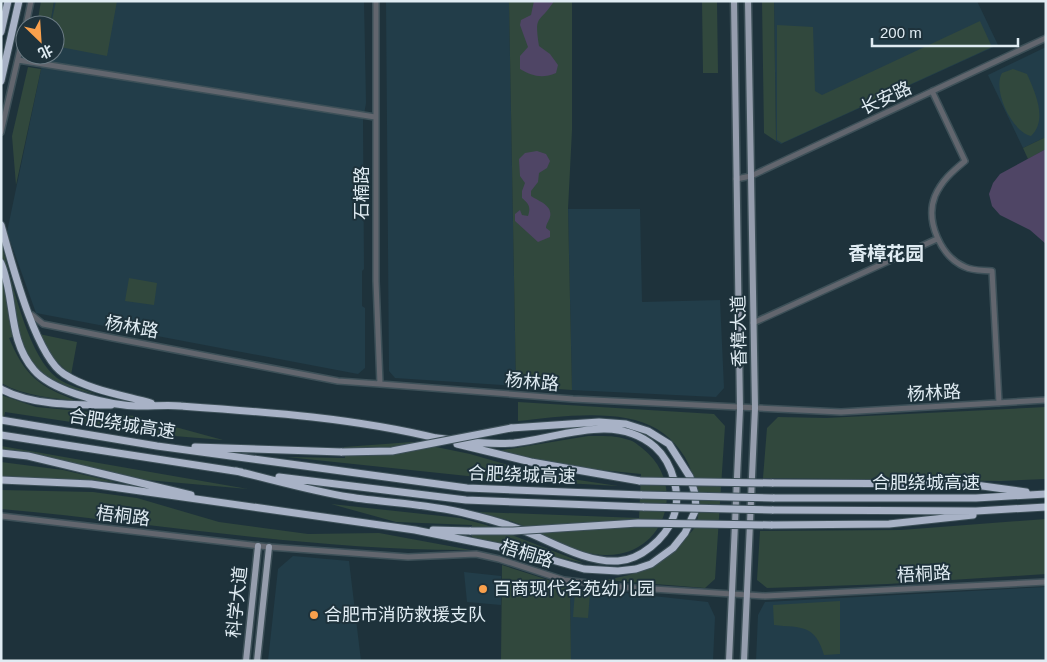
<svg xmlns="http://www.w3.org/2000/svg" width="1047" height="662" viewBox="0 0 1047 662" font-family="Helvetica,'Noto Sans SC',sans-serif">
  <rect width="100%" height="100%" fill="#1e323b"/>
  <path fill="#223d49" d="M54 1H364L366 103 363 120 364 269 362 271V306L365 308V368L358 374 36 313 7 232 44 55H55V25H50Z
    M386 1H509L516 386 395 378 389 371Z
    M774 1H977L998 45 781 144 776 141Z
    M1046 47V137L1023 148 988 75Z
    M568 209H640L642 302 720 300 724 388 716 397 572 390Z
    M293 556 349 561 361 661H268L278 569Z
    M464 572 501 576V605L467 602Z
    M570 587 708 602 715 617 713 661 571 659Z
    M1046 587V661H756L758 615 765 602Z"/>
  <path fill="#31483d" d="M41 1H54L50 25H37Z
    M56 1H117L107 56 55 46V25H51Z
    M509 1H572V130L568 209 572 390 516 386Z
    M702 1H717L718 73H703Z
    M762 1H774L776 141 764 133Z
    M980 21 992 47 782 143 777 140V25L813 27 815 91 822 95Z
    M28 67 41 69 16 185 12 136Z
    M1013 69 1027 74C1037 96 1047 121 1031 136 1012 132 992 90 1002 73Z
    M1046 137V149L1028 159 1023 148Z
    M1 243C12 280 27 355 57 378 68 386 83 389 96 394 57 386 32 375 18 335L9 338C25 376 39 387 78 401 51 398 25 396 1 383Z
    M129 278 157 283 154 305 125 301Z
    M39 334 77 342 71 375 50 355Z
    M1 395 36 407 135 416 223 440 150 434 5 412 1 433Z
    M518 402 714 414 725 426 715 579 705 588 605 580C637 575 663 565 684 540 688 535 694 530 696 525 701 509 697 495 694 480 689 458 675 440 657 429 621 407 557 417 518 421Z
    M1046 407V479L1001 481 763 478 767 428 778 417 826 418Z
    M588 436C602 436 616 435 629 440 634 441 638 445 642 448 689 484 665 557 605 555 575 555 546 535 519 524 506 519 492 516 478 512L639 518 641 474 571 467 497 451Z
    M412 442 470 454 539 474 618 486 496 479 287 457 345 458 344 447Z
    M1 446 248 489 147 480 38 456 1 451Z
    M1 462 63 470 115 482 1 477Z
    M1 490 93 492 137 498 219 522 308 534 379 533 471 550C313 551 158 523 1 509Z
    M331 504 460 518 486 525 584 563 472 538V525L396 522Z
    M1046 519V574L888 584 767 588 757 580 760 531 901 530Z
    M502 565 570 587 571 661H501Z
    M575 591 590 593 588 618 573 617Z
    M840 601V654L824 655C815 624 802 628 774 625L773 605Z"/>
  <path fill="#4f4565" d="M534 1H554C539 25 534 13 539 46L550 54 558 65 556 73C542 79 532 76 520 69V56L528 47 520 25 521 20 531 15Z
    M1046 149V244L1030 230 1000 215 992 206 989 194 993 183 1000 174Z
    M537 151 546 154 550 161 547 168 539 173 538 182 531 191V196C538 201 553 205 550 217 549 221 546 224 546 228L550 231V237L538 242 515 221V214L520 210 522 215 528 216C531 207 529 204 522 198V191L525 183 520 176 519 159 525 153Z"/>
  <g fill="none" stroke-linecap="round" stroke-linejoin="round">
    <g stroke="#3d5058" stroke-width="8">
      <path id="minor" d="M376 1V281L380 384
        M26 25 31 1
        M18 60 375 117
        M932 91 965 161C953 171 942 180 935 196 925 221 941 257 965 267 973 271 983 270 992 271L999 403
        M1 132 25 28
        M736 179 751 176 1046 38
        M32 315 43 324 113 338 338 381 380 384 573 399 841 412 1046 400
        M753 323 937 239
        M1 516 269 547 408 557 476 554 499 559 564 580 621 587 765 596 1046 582"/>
    </g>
    <g stroke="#3d5058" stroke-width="9">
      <path id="major" d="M246 661 258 546
        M257 661 269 547
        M729 661 740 409 734 1
        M744 661 755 408 748 1"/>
    </g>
    <g stroke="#3d5058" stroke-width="9">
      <path id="highway" d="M1 32 8 1
        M1 81 19 1
        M1 225C11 260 35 356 64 374 89 390 122 395 151 403
        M1 263C16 299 7 339 34 370 51 390 98 402 124 405 143 408 162 404 181 406 267 412 355 418 440 439
        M1 389C33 406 76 405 111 405
        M1 420 157 446 467 488 642 495
        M1 435 241 472
        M457 444 531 462 640 481
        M195 447 342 452
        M1 453 28 456 191 495
        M236 471C274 480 312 491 349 497 387 503 431 504 468 514 485 518 503 523 519 529 550 540 584 563 618 561 640 560 665 539 673 518 682 496 673 463 655 447 615 412 560 438 514 443 489 445 463 441 437 438
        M279 477 466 500 644 507
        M1 480 91 484 415 530 524 552 584 569 618 571 636 569 651 564 673 548 685 533 696 509 695 494 690 477 669 444 648 431 626 424 599 422 511 428
        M772 483 968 484 1026 492
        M773 498H976L1046 494
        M772 510 976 511 1046 507
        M771 525 889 524 973 515
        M433 530 471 531"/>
    </g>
    <use href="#minor" stroke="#62666e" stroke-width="5"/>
    <use href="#major" stroke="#959dad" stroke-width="6"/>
    <use href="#highway" stroke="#a8b2c6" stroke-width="7"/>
    <g stroke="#3d5058" stroke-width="9" stroke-linecap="butt">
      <path id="highway-bridge" d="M342 452 392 451 511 428
        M640 481 772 483
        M642 495 773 498
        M644 507 772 510
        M471 531H513L638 523 771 525"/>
    </g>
    <use href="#highway-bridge" stroke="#a8b2c6" stroke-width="7"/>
  </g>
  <g fill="#f9a04c" stroke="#1e323b" stroke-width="2">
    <circle cx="483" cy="589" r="5"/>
    <circle cx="314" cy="615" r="5"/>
  </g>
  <g text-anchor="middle" stroke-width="4" stroke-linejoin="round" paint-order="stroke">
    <g font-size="18" fill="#e0ecf3" stroke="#1e323b">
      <text transform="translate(886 98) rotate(-25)" y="6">长安路</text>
      <text transform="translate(362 193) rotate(-90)" y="6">石楠路</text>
      <text transform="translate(132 327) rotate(10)" y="6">杨林路</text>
      <text transform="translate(739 331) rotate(-91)" y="6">香樟大道</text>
      <text transform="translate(532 382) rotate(5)" y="6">杨林路</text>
      <text transform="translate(934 393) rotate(-3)" y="6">杨林路</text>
      <text transform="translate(122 424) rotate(9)" y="6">合肥绕城高速</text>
      <text transform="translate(522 475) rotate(2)" y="6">合肥绕城高速</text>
      <text x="926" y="489">合肥绕城高速</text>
      <text transform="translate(123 516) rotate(7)" y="6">梧桐路</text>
      <text transform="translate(527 554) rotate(17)" y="6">梧桐路</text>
      <text transform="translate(924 574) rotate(-3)" y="6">梧桐路</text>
      <text transform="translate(237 602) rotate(-84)" y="6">科学大道</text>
    </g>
    <g font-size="18" fill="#e0ecf3" stroke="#1e323b" text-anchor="start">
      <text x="493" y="595">百商现代名苑幼儿园</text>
      <text x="324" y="621">合肥市消防救援支队</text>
    </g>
    <g font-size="19" font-weight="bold" fill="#e0ecf3" stroke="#1e323b">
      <text x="886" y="260">香樟花园</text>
    </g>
  </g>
  <rect width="1047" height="662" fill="none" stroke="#e0ecf3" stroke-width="5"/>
  <g transform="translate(40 40) rotate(155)"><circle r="24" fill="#1e323b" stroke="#6c7c85"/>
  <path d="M0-4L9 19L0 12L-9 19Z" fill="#f9a04c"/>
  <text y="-8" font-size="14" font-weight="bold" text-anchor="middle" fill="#e0ecf3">北</text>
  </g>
  <path d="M872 38v8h146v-8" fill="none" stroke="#e0ecf3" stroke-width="2.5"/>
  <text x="880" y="38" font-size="15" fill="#e0ecf3" stroke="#1e323b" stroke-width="4" paint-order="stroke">200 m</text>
</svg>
